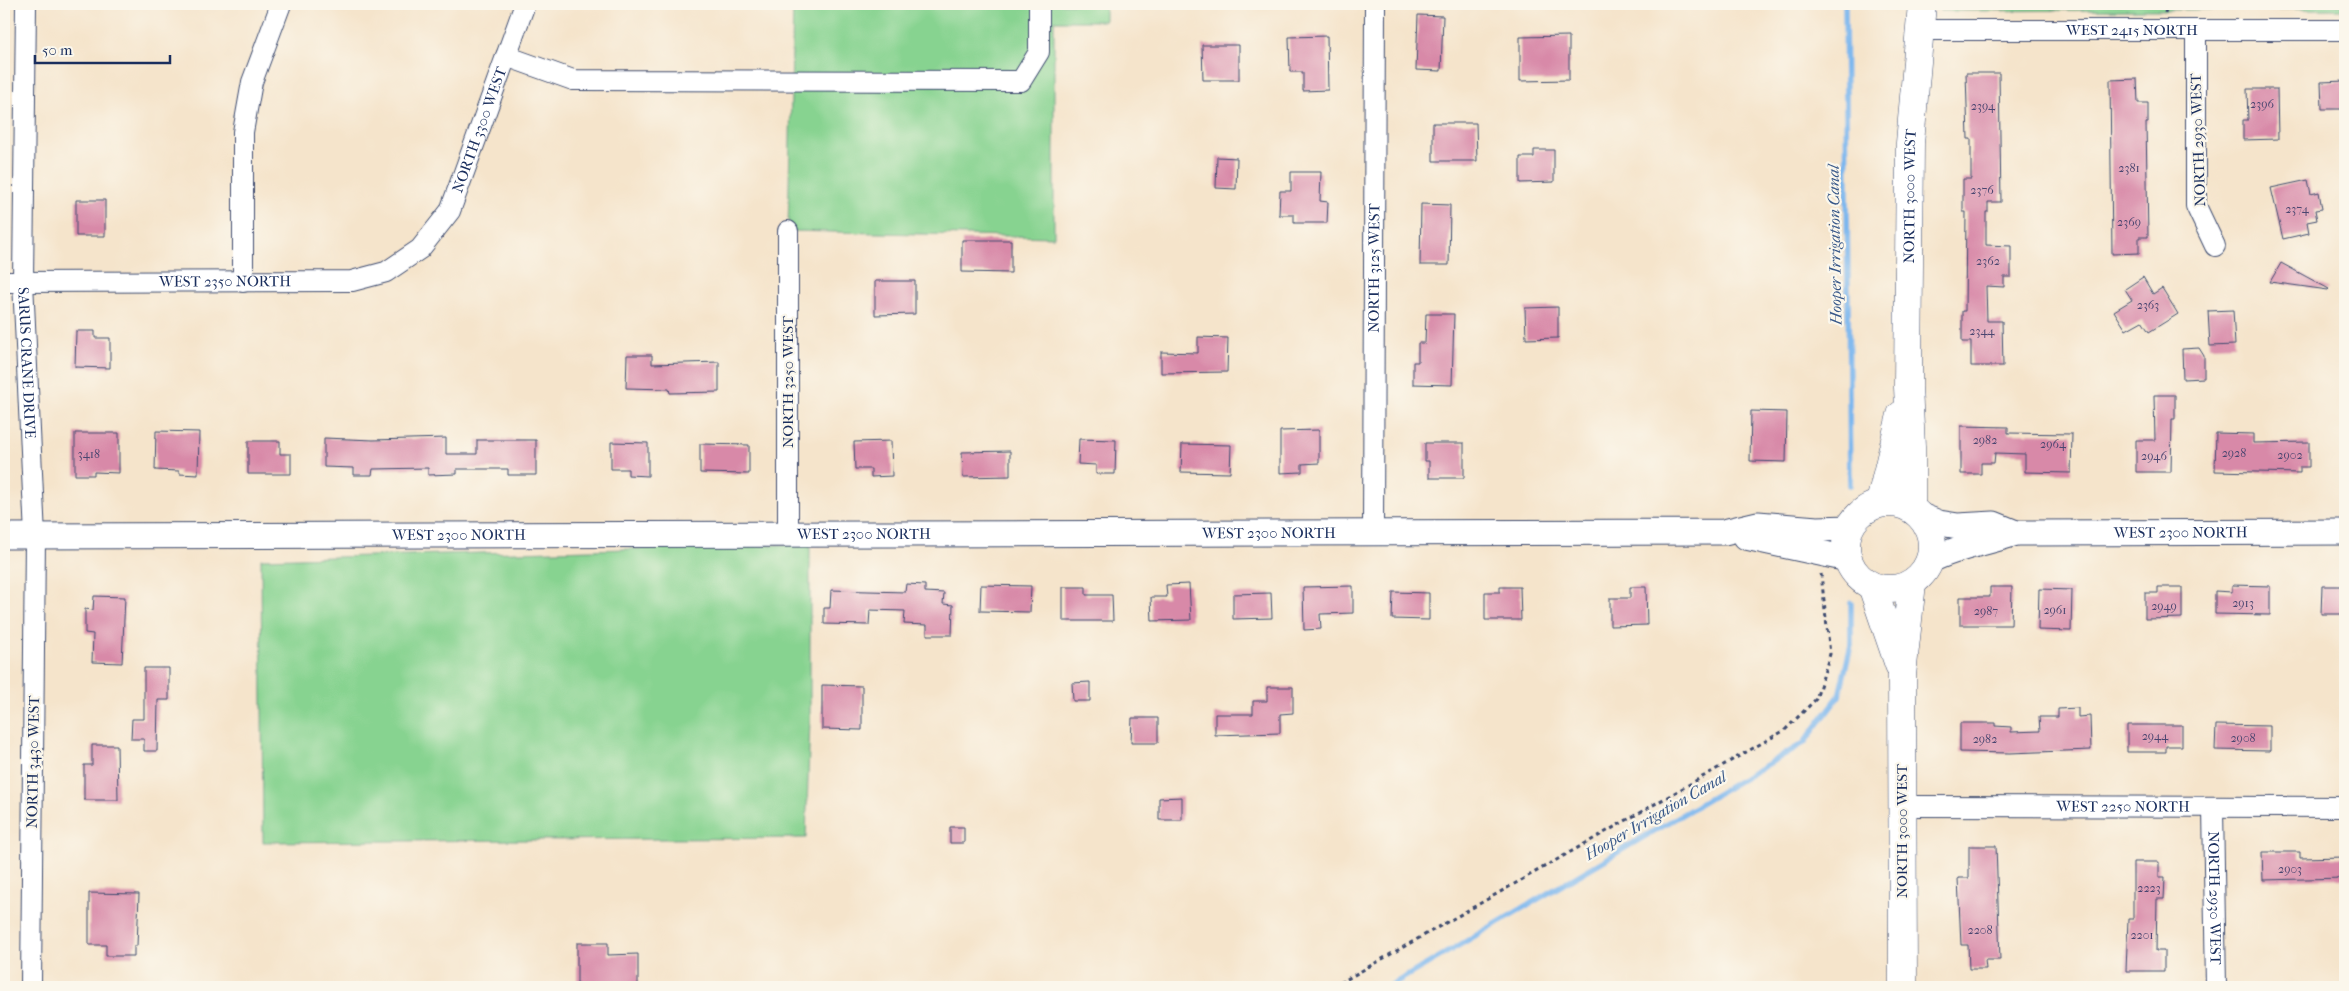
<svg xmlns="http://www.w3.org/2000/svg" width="2349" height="991" viewBox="0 0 2349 991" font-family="'IM FELL French Canon',serif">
  <rect width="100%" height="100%" fill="#fbf7ec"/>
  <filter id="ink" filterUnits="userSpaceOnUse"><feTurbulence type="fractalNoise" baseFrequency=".02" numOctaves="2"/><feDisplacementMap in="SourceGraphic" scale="10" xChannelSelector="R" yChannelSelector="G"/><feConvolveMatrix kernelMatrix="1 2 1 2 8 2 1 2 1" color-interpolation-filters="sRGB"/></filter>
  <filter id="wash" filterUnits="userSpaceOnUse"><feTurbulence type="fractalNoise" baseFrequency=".0096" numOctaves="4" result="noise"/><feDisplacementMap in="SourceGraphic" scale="20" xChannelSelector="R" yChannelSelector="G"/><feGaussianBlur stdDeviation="1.12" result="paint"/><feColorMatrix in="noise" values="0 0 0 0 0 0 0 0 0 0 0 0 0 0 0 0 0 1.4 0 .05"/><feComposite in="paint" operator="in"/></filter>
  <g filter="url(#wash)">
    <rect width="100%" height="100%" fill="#f5e4cb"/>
    <path fill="#87d390" stroke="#518177" d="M793 4H1105V21H1054V237L788 231Z
      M1940 4H2345V9L1940 11Z
      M810 544V719L806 838 263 842 261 559Z"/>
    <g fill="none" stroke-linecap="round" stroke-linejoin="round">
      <path stroke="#7db7ee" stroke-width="5.5" d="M1845 4 1850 485
        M1388 987 1804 743 1839 696 1851 645V603"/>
    </g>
    <g id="blocks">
      <path fill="#d889a8" d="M1418 15 1443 16 1441 71 1416 70Z
        M1327 36 1328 90 1303 91V72H1290L1289 37Z
        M1569 36V80L1520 81V37Z
        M1202 45H1239V80H1203Z
        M1966 73H1999L2001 202H1988V212H1986V245L2011 246V277H2004V287L1986 286 1987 321H2002L2003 366H1971V342H1962V311H1965L1966 212H1963V179H1971V139H1968Z
        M2137 79 2138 103H2148V123H2146L2148 237H2139V253L2112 254 2110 80Z
        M2345 81V109H2322L2321 82Z
        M2247 89H2277L2278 139 2243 140V120H2248Z
        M1433 123H1476L1477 161H1433Z
        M1534 150H1554V182L1520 183V157H1534Z
        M1217 157 1237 158 1236 189 1216 188Z
        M1291 172H1321L1320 201 1328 202 1327 223H1294V215H1279L1280 191H1291Z
        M2308 180 2311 194 2319 192 2322 209 2315 210 2317 220 2307 222 2309 233 2283 239 2271 188Z
        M76 200H105V236H76Z
        M1421 204 1450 205 1449 265H1420Z
        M962 240H1011V273L962 272Z
        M2281 263 2329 289 2328 290 2270 282Z
        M2143 277 2153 294 2162 288 2178 314 2149 332 2142 321 2126 330 2114 311 2132 300 2125 289Z
        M875 281H915V314L875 315Z
        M1558 307V338L1526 339 1525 308Z
        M2233 310 2235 345 2210 346 2208 311Z
        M1426 314H1454L1452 385 1413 384V362H1418V343H1425Z
        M76 331H95V338H110V368L75 367Z
        M1198 337 1228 338 1227 372 1161 373V352L1198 353Z
        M2199 348 2204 356V378L2183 379 2182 349Z
        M627 355H652V364L719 362V392L670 393 669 389 626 388Z
        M2154 395H2175V419H2172L2171 472H2136V440H2155Z
        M1751 411 1787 412 1786 462 1750 461Z
        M1961 426 2008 427V433L2072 434 2071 473 2025 472V454L1995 453 1994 463H1981V474H1961Z
        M1319 430V463L1302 464V472L1280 473V431Z
        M156 431 199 432 198 475 179 474V471L155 470Z
        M75 433H119V473L94 472V475H75Z
        M2216 433 2253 434V443L2309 442V467H2300V473L2215 471Z
        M324 438 373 440 446 438V454H477V440H536V475H508V469H457V474L428 475V468L373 469 372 475H354V468L324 467Z
        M1079 439 1116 440 1115 474H1096V465L1078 464Z
        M248 441H280V454H291V474H248Z
        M891 441 892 476 871 477V469H855L854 442Z
        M611 442 648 443V476L628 475V469H611Z
        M1425 443H1464V478H1429V461H1425Z
        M700 444 749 445V474L700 473Z
        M1182 444 1231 445 1230 473 1181 472Z
        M1010 451V476L963 477 962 452Z
        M906 584 925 585V592L944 593 943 604 953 605 952 635H927V625L904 624 905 611 870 610 869 625 824 624V608H830L831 590 905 592Z
        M1189 584 1191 620 1152 621 1151 597H1167L1166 585Z
        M981 585 1031 586 1030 612 980 611Z
        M2232 585 2270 586V615L2215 614V591L2232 592Z
        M1353 586V613L1320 614 1321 629 1304 630 1303 587Z
        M2322 586H2345V614H2321Z
        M1063 587H1086V595H1112L1113 621H1063Z
        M1500 587H1520L1521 620H1485V592H1500Z
        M1630 587H1646L1647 625 1610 626V598H1630Z
        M1990 587H2012L2011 625H1960V597H1990Z
        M2158 587H2182V618L2145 619V593H2158Z
        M2039 589 2072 590 2071 631 2038 630Z
        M1393 592 1429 593V620L1392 619Z
        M1271 593 1272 618 1233 619V594Z
        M94 596 125 597 122 663 92 662 93 634 85 633V609L93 610Z
        M144 668H169V700H158L157 751H144V739H131L132 719H144Z
        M1090 682V701H1073L1072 683Z
        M822 685 862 686V730L822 729Z
        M1267 687H1293V713L1280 714V733L1215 735V714H1253V701H1267Z
        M2078 708V717L2090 716 2091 750 2010 753 1960 752V723H1995V726L2011 727V732L2040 731 2039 717H2058V709Z
        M1132 718H1158V743H1131Z
        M2127 725H2182V746H2166V752H2127Z
        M2216 725 2270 726V751L2215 750Z
        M92 745H117L118 800H84V765H92Z
        M1182 797V820H1159V798Z
        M950 827H964V843H950Z
        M1969 846H1996L2000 960H1985L1986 969H1969L1968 945H1961L1958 878H1969Z
        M2262 852H2300V858L2345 857V878L2263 880Z
        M2133 862H2159V877H2165L2164 899H2157L2156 951H2164V971H2126L2128 919H2133Z
        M89 893 139 894 137 946H134V956H106V945H89Z
        M577 943H608V955L638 954V987H588V984H577Z"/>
    </g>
  </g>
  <g filter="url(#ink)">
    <use href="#blocks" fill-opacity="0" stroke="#3c4a6e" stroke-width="1"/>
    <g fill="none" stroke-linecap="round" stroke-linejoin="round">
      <g stroke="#3c4a6e" stroke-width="22">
        <g id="minor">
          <path id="s1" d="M26 4 23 282 35 536 31 987"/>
          <path id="s2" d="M1920 30H2345"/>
          <path d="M2196 30V206L2215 246"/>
          <path d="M506 56 573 80 1021 81 1039 52V4"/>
          <path d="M788 231V533"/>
          <path id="s3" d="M4 282 352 281 386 272 420 249 450 211 525 4"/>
          <path d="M243 282V132L252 82 281 4"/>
          <path id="s4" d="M1373 533 1375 4"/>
          <path id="s5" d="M1901 806 2345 807"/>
          <path id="s6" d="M2213 808 2216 987"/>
        </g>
      </g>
      <g stroke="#3c4a6e" stroke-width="27">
        <g id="tertiary">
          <path d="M1921 516 1939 523 1958 526 1994 524 2016 533"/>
          <path id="s7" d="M4 536 1724 532 1758 524 1817 529 1850 528"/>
          <path d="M1746 537 1848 559"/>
          <path id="s8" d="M1931 560C1959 546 1987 543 2016 533L2345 532"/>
        </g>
      </g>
      <g stroke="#3c4a6e" stroke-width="29">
        <g id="secondary">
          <circle cx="1889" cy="546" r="43"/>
          <path d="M1880 503 1901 415"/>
          <path id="s9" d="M1911 508V447L1908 387 1910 143 1922 4"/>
          <path d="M1872 586 1899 665"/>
          <path d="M1903 987 1902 675 1912 583"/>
        </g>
      </g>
      <path stroke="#3c4a6e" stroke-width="3" stroke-dasharray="4 4" stroke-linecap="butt" d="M2165 13 2167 4
        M1333 987 1785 730 1816 699 1830 654 1821 574"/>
      <use href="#minor" stroke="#fff" stroke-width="20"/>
      <use href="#tertiary" stroke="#fff" stroke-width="25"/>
      <use href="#secondary" stroke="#fff" stroke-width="28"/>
    </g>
  </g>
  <g text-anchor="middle" stroke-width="4.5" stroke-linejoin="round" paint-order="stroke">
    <g font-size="12" fill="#4a4670">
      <text x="2262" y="108">2396</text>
      <text x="1983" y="110">2394</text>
      <text x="2129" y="172">2381</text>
      <text x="1982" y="194">2376</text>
      <text x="2297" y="213">2374</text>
      <text x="2129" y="226">2369</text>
      <text x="1988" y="265">2362</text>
      <text x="2148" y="309">2363</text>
      <text x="1982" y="335">2344</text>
      <text x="1985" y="444">2982</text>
      <text x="2053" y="448">2964</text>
      <text x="2234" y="457">2928</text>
      <text x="89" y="458">3418</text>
      <text x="2290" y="459">2902</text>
      <text x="2154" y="460">2946</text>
      <text x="2243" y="607">2913</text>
      <text x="2164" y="610">2949</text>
      <text x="2055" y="614">2961</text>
      <text x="1986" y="615">2987</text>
      <text x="2155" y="740">2944</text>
      <text x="2243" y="742">2908</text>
      <text x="1985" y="743">2982</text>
      <text x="2290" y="873">2903</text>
      <text x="2149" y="892">2223</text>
      <text x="1980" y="934">2208</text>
      <text x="2142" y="939">2201</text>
    </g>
    <g font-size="15" fill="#1b2f5e" stroke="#fbf7ec">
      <text dy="5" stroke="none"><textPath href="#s2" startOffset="212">WEST 2415 NORTH</textPath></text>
      <text dy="5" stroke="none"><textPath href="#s3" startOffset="559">NORTH 3300 WEST</textPath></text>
      <text transform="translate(2198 140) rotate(-92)" y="5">NORTH 2930 WEST</text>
      <text dy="5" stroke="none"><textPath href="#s9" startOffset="312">NORTH 3000 WEST</textPath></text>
      <text dy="5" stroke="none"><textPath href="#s4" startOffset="265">NORTH 3125 WEST</textPath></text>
      <text dy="5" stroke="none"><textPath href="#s3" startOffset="221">WEST 2350 NORTH</textPath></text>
      <text dy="5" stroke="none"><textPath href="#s1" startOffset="359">SARUS CRANE DRIVE</textPath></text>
      <text transform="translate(788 382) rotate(-90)" y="5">NORTH 3250 WEST</text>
      <text dy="5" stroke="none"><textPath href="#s7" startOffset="860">WEST 2300 NORTH</textPath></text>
      <text dy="5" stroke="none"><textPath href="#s7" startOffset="1265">WEST 2300 NORTH</textPath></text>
      <text dy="5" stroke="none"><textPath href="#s8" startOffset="254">WEST 2300 NORTH</textPath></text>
      <text dy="5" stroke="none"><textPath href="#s7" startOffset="455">WEST 2300 NORTH</textPath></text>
      <text transform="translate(33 762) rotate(-89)" y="5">NORTH 3430 WEST</text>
      <text dy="5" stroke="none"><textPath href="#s5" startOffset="222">WEST 2250 NORTH</textPath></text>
      <text transform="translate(1902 831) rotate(-90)" y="5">NORTH 3000 WEST</text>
      <text dy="5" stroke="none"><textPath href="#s6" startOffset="90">NORTH 2930 WEST</textPath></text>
    </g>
    <g font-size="16" font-style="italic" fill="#385889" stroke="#fbf7ec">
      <text transform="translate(1834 245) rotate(-91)" y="6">Hooper Irrigation Canal</text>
      <text transform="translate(1655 815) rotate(-30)" y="6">Hooper Irrigation Canal</text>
    </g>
  </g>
  <rect width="2349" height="991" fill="none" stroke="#fbf7ec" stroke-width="20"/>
  <path d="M35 55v8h135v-8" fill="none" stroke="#1b2f5e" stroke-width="2.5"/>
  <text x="42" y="55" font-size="15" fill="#1b2f5e" stroke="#fbf7ec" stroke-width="4" paint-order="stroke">50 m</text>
</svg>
